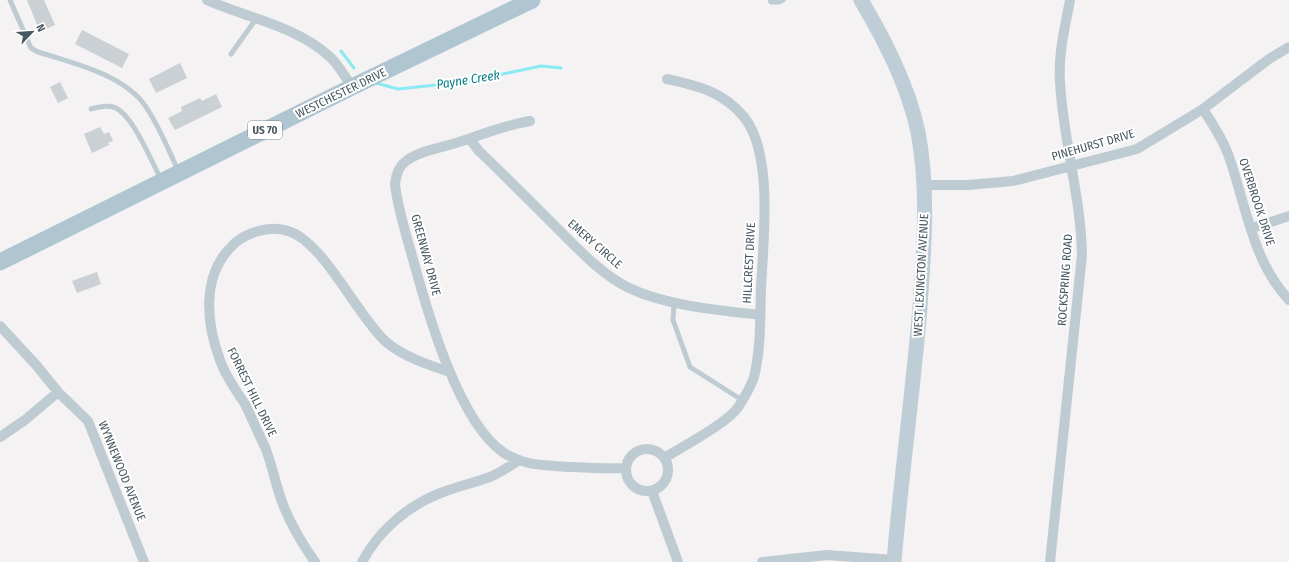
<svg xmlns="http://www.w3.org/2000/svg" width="1289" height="562" viewBox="0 0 1289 562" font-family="'Fira Sans Condensed',sans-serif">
  <rect width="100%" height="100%" fill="#f4f2f2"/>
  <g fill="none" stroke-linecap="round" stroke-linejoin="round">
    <path stroke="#89eaf3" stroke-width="3" d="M341 51 354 68
      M376 83 398 89 465 82 541 66 561 68"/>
  </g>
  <path fill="#cbd0d4" d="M27 0H44L55 25 40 32Z
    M82 30 129 54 122 68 75 44Z
    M180 63 187 78 156 93 149 79Z
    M60 82 68 98 58 103 50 87Z
    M216 94 222 107 175 130 168 118 182 111 181 107 200 98 202 101Z
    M100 127 104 134 109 132 113 141 108 143 109 145 92 153 84 134Z
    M97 272 101 284 77 293 72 281Z"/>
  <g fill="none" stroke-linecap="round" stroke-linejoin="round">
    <path stroke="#bfcbd2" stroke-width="5" d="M10 0 31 48 38 52C73 63 125 75 146 107 159 126 168 149 178 170
      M770 0 771 2H779L783 0
      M231 54 256 19
      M91 109C98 107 106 105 113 107 132 112 151 161 161 179
      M674 303 673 320 690 367 742 400"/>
    <path stroke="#bfcbd2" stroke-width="10" d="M207 0C247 18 297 26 330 57 339 65 345 77 352 87
      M1203 109C1212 123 1222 138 1228 154 1246 204 1252 261 1289 300
      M530 121C505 125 481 135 456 143 440 148 418 151 405 162 398 167 396 175 395 184 398 211 407 237 414 263 428 314 459 423 504 453 526 467 547 465 571 467 590 468 608 469 626 468
      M470 139 478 150C505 176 531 202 557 228 578 249 601 274 629 288 667 306 719 310 760 315
      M925 185H968L1013 181 1137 149 1203 109 1269 59 1289 47
      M1252 228 1289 216
      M0 326 37 366 58 392 88 421 144 562
      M0 437 25 420 58 392
      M626 470a21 21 0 1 1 42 0a21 21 0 1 1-42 0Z
      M664 458C682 447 728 423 739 406 744 398 751 386 754 377 761 349 760 318 761 289 763 243 774 154 744 117 722 91 698 86 667 79
      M652 491 678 562
      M315 562C303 545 292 527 284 507 276 488 273 467 265 447 258 433 252 418 245 404 236 391 227 378 221 363 206 324 200 274 235 243 248 232 271 225 288 231 323 241 356 314 385 341 402 356 428 365 450 372
      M362 562C378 532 406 507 438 494 455 487 473 483 490 477 500 473 510 466 519 460
      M762 562 827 555 894 560
      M1050 562 1082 255C1081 197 1063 140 1060 82 1058 55 1065 27 1070 0"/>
    <path stroke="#becdd6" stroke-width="15" d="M861 0C885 41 908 85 918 132 929 190 924 249 920 307 913 392 901 477 894 562"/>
    <path stroke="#b0c5d2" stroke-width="17" d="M0 262 352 87 532 0"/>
  </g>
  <g text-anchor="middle" stroke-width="4" stroke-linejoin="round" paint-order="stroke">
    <rect fill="#fff" stroke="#7f8a90" stroke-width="1" x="248" y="121" width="34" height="18" rx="3"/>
    <g font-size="11" font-weight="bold" fill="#485861">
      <text x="265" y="134">US 70</text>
    </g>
    <g font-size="12" fill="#485861" stroke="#fff">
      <text transform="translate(341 93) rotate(-26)" y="4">WESTCHESTER DRIVE</text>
      <text transform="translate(1093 145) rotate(-16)" y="4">PINEHURST DRIVE</text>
      <text transform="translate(1257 202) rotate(72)" y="4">OVERBROOK DRIVE</text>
      <text transform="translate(595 244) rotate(41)" y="4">EMERY CIRCLE</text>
      <text transform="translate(426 255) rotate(75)" y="4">GREENWAY DRIVE</text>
      <text transform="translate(749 263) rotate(-87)" y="4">HILLCREST DRIVE</text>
      <text transform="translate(921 275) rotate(-87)" y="4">WEST LEXINGTON AVENUE</text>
      <text transform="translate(1065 280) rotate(-86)" y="4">ROCKSPRING ROAD</text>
      <text transform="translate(252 392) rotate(64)" y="4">FORREST HILL DRIVE</text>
      <text transform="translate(122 471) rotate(68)" y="4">WYNNEWOOD AVENUE</text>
    </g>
    <g font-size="13" font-style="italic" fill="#067d87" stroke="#fff">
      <text transform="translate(468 79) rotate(-9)" y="5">Payne Creek</text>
    </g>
  </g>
  <g transform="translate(32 32) rotate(65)" stroke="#ffffff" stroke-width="3" paint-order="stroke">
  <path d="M0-3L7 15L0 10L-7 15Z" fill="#485861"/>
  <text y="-6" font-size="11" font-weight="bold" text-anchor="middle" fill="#485861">N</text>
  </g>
</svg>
